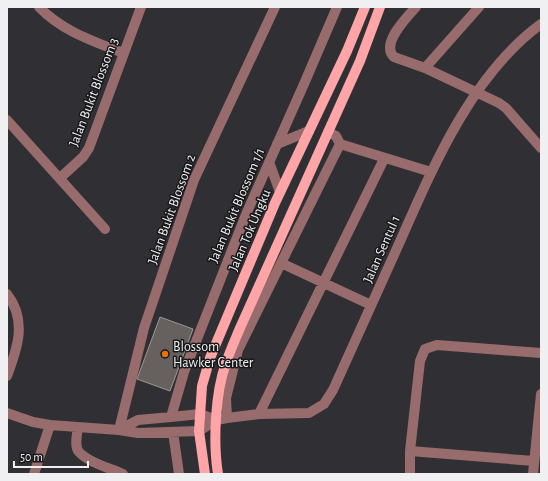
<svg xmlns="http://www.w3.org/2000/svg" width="548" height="481" viewBox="0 0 548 481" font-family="'Alegreya Sans',sans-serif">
  <rect width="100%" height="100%" fill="#303034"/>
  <path fill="#66615f" stroke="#9c9795" d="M160 317 193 329 170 391 137 379Z"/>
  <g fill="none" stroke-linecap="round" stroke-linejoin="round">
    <path stroke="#986c6c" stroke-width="10" d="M39 7C62 31 93 41 123 53
      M416 7C407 17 380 44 394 57L425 68 499 103 506 108 541 148
      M425 68 479 7
      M7 120 105 229
      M277 144 309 131
      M340 144 431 172
      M269 162 280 192
      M60 178 83 157 89 148 141 7
      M281 263 371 305
      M7 294C27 320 18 347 7 376
      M7 413 33 422 50 425 119 430 138 433 199 431 216 420 227 418 259 414 309 413 324 404 333 390C355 342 376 294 398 246 432 169 471 75 541 24
      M259 414 384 159
      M171 417 184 372 247 212 304 84 337 7
      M227 418 226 398 238 350 340 144 336 136 328 132
      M78 427C77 435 74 446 79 452 89 463 110 468 123 474
      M119 430 144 328 194 180 275 7
      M119 430 138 420 171 417 200 414 216 420
      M173 432 179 474
      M410 451 534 461
      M34 474 50 425
      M410 474V451L420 361 425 349 437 345 541 353
      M533 474 541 394"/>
    <path stroke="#ffa5a7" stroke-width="10" d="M205 474 199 431 202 386 210 358 275 203 347 51 365 7
      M218 474C213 443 215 393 226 363 230 351 235 340 240 328L360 61 380 7"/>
  </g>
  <circle fill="#e8710a" stroke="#18181a" stroke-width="1.5" cx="165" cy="354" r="4"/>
  <g text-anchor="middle" stroke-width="3" stroke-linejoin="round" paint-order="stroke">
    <g font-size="14" fill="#f0f0f3" stroke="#18181a">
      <text transform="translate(93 92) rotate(-69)" y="5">Jalan Bukit Blossom 3</text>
      <text transform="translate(236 205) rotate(-67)" y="5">Jalan Bukit Blossom 1/1</text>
      <text transform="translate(171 209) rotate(-70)" y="5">Jalan Bukit Blossom 2</text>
      <text transform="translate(249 230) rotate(-67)" y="5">Jalan Tok Ungku</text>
      <text transform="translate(381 249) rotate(-66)" y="5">Jalan Sentul 1</text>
    </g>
    <g font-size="14" fill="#f0f0f3" stroke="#18181a" text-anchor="start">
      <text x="173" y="351">Blossom<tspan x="173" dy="16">Hawker Center</tspan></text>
    </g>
  </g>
  <rect width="548" height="481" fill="none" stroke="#f0f0f3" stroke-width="16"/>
  <path d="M14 461v6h74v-6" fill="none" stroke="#f0f0f3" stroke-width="2"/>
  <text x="20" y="461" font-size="12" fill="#f0f0f3" stroke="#18181a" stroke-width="3" paint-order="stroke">50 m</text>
</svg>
